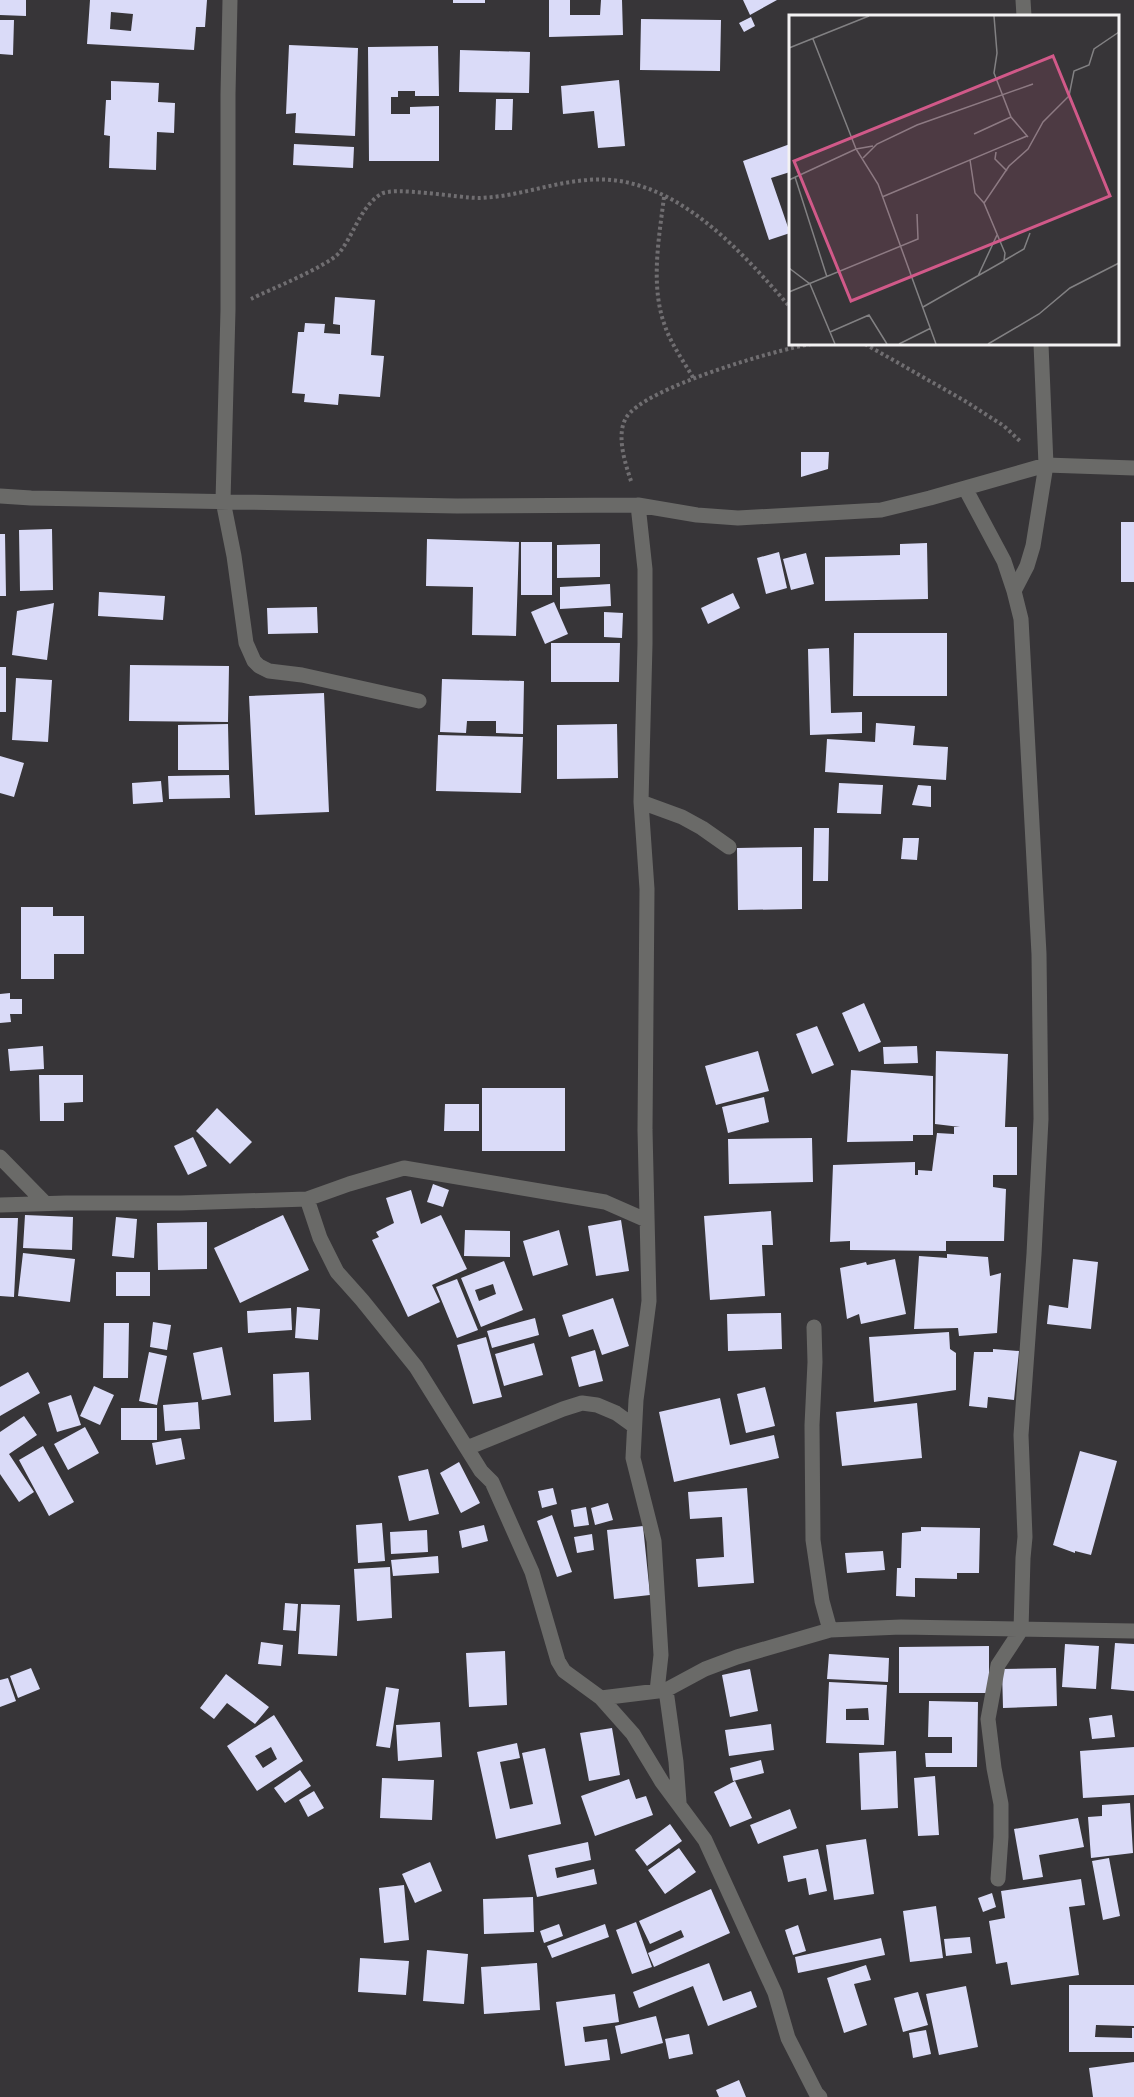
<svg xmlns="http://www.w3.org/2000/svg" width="1134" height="2097" viewBox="0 0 1134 2097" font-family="'PT Sans Narrow',sans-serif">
  <rect width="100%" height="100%" fill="#373538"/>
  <path fill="#dadbf8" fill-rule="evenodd" d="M0 0H26V16L0 15Z
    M90 0H207L205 27H196L194 50 87 44ZM111 12 133 14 131 31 110 29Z
    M453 0H485V3H453Z
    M549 0H570V15H600L601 0H622L623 35 549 37Z
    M743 0H777L750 15Z
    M751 17 755 26 744 32 739 23Z
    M641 19 721 20 720 71 640 70Z
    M0 20H14L13 55 0 54Z
    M289 45 358 48 355 136 295 133 296 113 286 114Z
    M438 46 439 96H415V91H398V97H391V114H410V107L439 106V161H369L368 47Z
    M460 50 530 52 529 93 459 92Z
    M619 80 625 146 598 148 594 111 563 114 561 86Z
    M111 81 159 83 158 102 175 103 174 133 157 132 156 170 109 168 110 136 104 135 106 100H111Z
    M496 99H513L512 130H495Z
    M294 144 354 147 353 168 293 165Z
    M790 144V172L771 178 790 233 769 240 743 161Z
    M335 297 375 300 371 355 384 356 380 397 339 394 338 405 304 402 305 394 292 393 298 332H304L305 323 325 324 324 333 340 334V325L333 324Z
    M801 452H829L828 469 801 477Z
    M1121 522H1134V582H1121Z
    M52 529 53 590 20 591 19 530Z
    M0 534H5L6 596H0Z
    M427 539 519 542 516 636 472 635 473 587 426 586Z
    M521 542H552V595H521Z
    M927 543 928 599 825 601V557L900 555V544Z
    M600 544V577L557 578V545Z
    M779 552 787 588 766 594 757 558Z
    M806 553 814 584 791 590 783 559Z
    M610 584 611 606 560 609V587Z
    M99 592 165 596 163 620 98 616Z
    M733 593 740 608 708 624 701 608Z
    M554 602 568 634 545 644 531 612Z
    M54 603 47 660 12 655 17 611Z
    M317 607 318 633 268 634 267 608Z
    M604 612 623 613 622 638 604 637Z
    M854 633H947V696H853Z
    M551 643H620L619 682H551Z
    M829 648 831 713 862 712V733L810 735 808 649Z
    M130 665 229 666 228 722 129 721Z
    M0 667H6V712H0Z
    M16 678 52 680 48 742 12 740Z
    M442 679 524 681 523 734 496 733V721H467L466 733 440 732Z
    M324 693 329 812 255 815 249 696Z
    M876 723 915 726 913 745 948 747 946 780 825 772 827 739 875 742Z
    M228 724 229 770H178V725Z
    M617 724 618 778 557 779V725Z
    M438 735 523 737 521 793 436 791Z
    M0 756 24 763 14 797 0 793Z
    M229 775 230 798 169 799 168 776Z
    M161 781 163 802 133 804 132 783Z
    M839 783 883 785 881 814 837 813Z
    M918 785 931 786V807L912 805Z
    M814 828H829L828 881H813Z
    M903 838H919L917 860 901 859Z
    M802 847V909L738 910 737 848Z
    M21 907H53V916H84V954H54V979H21Z
    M10 993V999H22V1014H10L11 1022 0 1023V994Z
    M864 1003 881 1042 859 1052 842 1013Z
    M817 1026 834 1065 812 1074 796 1034Z
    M43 1046 44 1069 10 1071 8 1049Z
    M917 1046 918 1063 884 1064 883 1047Z
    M758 1051 769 1091 716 1105 705 1066Z
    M936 1051 1008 1054 1005 1127H1017V1175H993V1187L1006 1189 1004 1241H946V1251L850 1250V1241L830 1242 833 1165 915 1162V1175H918V1170L932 1171 937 1133 954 1134V1127H960L935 1124Z
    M851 1070 933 1076V1135H913V1141L847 1142Z
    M39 1075H83V1102L64 1103V1121H40Z
    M482 1088H565V1151H482Z
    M764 1097 769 1122 728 1133 722 1107Z
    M445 1104H479V1131H444Z
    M217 1108 252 1142 230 1164 196 1131Z
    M193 1137 207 1166 188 1175 174 1146Z
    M812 1138 813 1182 729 1184 728 1139Z
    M433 1184 449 1190 443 1207 427 1202Z
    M411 1190 421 1224 441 1215 467 1269 432 1285 440 1302 408 1317 372 1240 379 1237 376 1232 394 1223 386 1198Z
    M771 1211 773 1245H762L765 1296 710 1300 704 1216Z
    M25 1215 73 1217 72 1250 23 1248Z
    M283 1215 309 1270 240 1303 214 1248Z
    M116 1217 137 1219 134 1258 112 1256Z
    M0 1218H18L14 1297 0 1296Z
    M621 1220 629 1271 596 1276 588 1226Z
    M207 1222V1269L158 1270 157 1223Z
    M465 1230 510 1231V1257L464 1256Z
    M559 1230 568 1265 533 1276 523 1241Z
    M23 1253 75 1259 70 1302 18 1296Z
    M947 1254 988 1257 990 1276 1001 1273 997 1333 959 1336 958 1328 914 1329 919 1256 947 1258Z
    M895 1259 906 1314 861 1324 859 1314 847 1319 840 1268 866 1262 867 1265Z
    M1073 1259 1098 1262 1091 1329 1047 1324 1049 1305 1068 1308Z
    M504 1261 523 1310 481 1327 461 1278ZM493 1284 496 1294 479 1301 475 1290Z
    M116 1272H150V1296H116Z
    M457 1279 478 1330 457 1338 436 1287Z
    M613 1298 629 1346 602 1355 593 1329 569 1337 562 1315Z
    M297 1307 320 1309 318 1340 295 1338Z
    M291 1308 292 1330 248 1333 247 1311Z
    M781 1313 782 1349 728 1351 727 1314Z
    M535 1318 539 1335 492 1348 487 1331Z
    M153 1322 171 1325 167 1350 150 1347Z
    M104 1323H129L128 1378H103Z
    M949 1332 950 1349 956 1353V1390L874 1402 869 1337Z
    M486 1337 502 1397 473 1404 457 1345Z
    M534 1343 543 1375 504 1386 495 1354Z
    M222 1347 231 1395 202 1400 193 1353Z
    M993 1349 1019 1351 1014 1400 988 1397 987 1408 969 1406 974 1352H993Z
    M595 1350 603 1381 579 1387 571 1357Z
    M149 1352 167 1356 157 1405 139 1401Z
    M28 1372 40 1393 0 1416V1387Z
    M309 1372 311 1420 274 1422 273 1374Z
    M94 1386 114 1395 100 1425 80 1416Z
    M765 1387 775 1426 746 1433 737 1394Z
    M71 1395 81 1425 57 1432 48 1403Z
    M720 1398 730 1445 774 1435 779 1458 674 1482 659 1412Z
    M198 1402 200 1429 165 1431 163 1405Z
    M917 1403 922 1458 842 1466 836 1412Z
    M121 1408H157V1440H121Z
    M24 1416 37 1435 9 1454 34 1492 19 1502 0 1474V1432Z
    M85 1427 99 1453 68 1470 54 1444Z
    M181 1438 185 1459 156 1465 152 1443Z
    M43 1446 74 1502 49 1516 19 1460Z
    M1080 1451 1117 1461 1091 1555 1075 1551V1553L1053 1545Z
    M459 1462 480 1503 461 1513 440 1473Z
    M428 1469 439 1514 409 1521 398 1476Z
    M553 1488 557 1504 542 1508 538 1491Z
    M747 1488 754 1583 698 1587 696 1559 724 1557 722 1517 690 1519 688 1492Z
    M608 1503 613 1520 595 1525 591 1508Z
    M586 1507 589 1525 574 1527 571 1510Z
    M552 1515 572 1572 557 1577 537 1521Z
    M382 1523 385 1561 358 1563 356 1525Z
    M484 1525 488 1541 462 1548 459 1531Z
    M643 1526 650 1595 614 1599 607 1530Z
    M921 1527 980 1528 979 1573H957V1579L915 1578V1597L896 1596 897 1568H901L902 1533 921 1531Z
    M427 1530 428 1552 391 1554 390 1532Z
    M592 1534 594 1550 577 1553 574 1537Z
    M883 1551 885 1570 847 1573 845 1553Z
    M438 1556 439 1573 393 1576 391 1560Z
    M390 1567 392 1618 357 1621 354 1569Z
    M285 1603 298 1604 296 1631 283 1630Z
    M301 1604 340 1605 337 1656 298 1654Z
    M261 1642 283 1645 281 1666 258 1664Z
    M1115 1643 1134 1644V1691L1111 1689Z
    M1065 1644 1099 1646 1096 1689 1062 1687Z
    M989 1646V1693H899V1647Z
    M505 1651 507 1705 469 1707 466 1653Z
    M829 1654 889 1658 888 1682 827 1679Z
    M31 1668 40 1689 18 1698 10 1676Z
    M1056 1668 1057 1706 1003 1708 1002 1669Z
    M750 1669 758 1711 730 1717 722 1675Z
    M226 1674 269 1707 255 1724 227 1703 214 1719 200 1708Z
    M8 1678 16 1701 0 1707V1680Z
    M829 1682 887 1685 884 1745 826 1743ZM868 1708 869 1720H846V1709Z
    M386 1687 399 1689 390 1748 376 1746Z
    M929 1701 978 1702 977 1767H926L925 1753H952V1737H928Z
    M274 1715 303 1761 257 1791 227 1746ZM271 1747 277 1759 263 1768 255 1756Z
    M1112 1715 1115 1737 1092 1739 1089 1718Z
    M440 1722 442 1757 398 1761 396 1725Z
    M771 1724 774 1750 729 1756 725 1730Z
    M612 1728 620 1775 589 1781 580 1733Z
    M517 1743 520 1758 500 1762 510 1809 533 1804 522 1753 545 1748 561 1824 496 1839 477 1752Z
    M1134 1747V1795L1083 1798 1080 1751Z
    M896 1751 898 1808 861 1810 859 1753Z
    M761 1760 764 1773 733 1781 730 1768Z
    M300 1770 311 1786 285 1803 274 1788Z
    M935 1776 939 1835 918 1836 914 1778Z
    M382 1778 434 1780 432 1820 380 1818Z
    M629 1779 636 1799 646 1796 653 1815 595 1836 581 1796Z
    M735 1781 752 1818 730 1827 714 1792Z
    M314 1791 324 1808 308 1817 299 1800Z
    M1130 1803 1133 1853 1091 1858 1088 1817 1102 1816V1805Z
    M790 1809 797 1828 758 1844 750 1825Z
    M1078 1818 1084 1847 1039 1855 1043 1877 1023 1880 1014 1829Z
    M670 1824 682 1841 647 1866 635 1850Z
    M866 1839 874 1894 834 1900 826 1845Z
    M588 1842 591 1860 555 1868 557 1878 594 1869 597 1884 537 1897 528 1855Z
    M679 1848 696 1872 665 1894 648 1870Z
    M818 1849 827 1891 809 1895 806 1878 788 1882 783 1856Z
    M1109 1858 1120 1916 1103 1920 1092 1861Z
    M430 1862 442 1891 415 1903 402 1874Z
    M1081 1879 1085 1905 1069 1907 1079 1975 1011 1985 1007 1962 996 1964 989 1921 1005 1918 1001 1891Z
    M404 1885 409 1940 384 1943 379 1888Z
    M711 1889 730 1933 654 1967 648 1953 684 1937 681 1930 650 1944 639 1921Z
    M992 1893 996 1907 983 1912 978 1898Z
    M533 1897 534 1932 484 1934 483 1899Z
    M936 1906 943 1958 910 1962 903 1911Z
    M636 1922 652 1967 632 1974 616 1930Z
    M559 1924 563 1936 544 1943 540 1931Z
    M605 1924 609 1937 552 1958 547 1946Z
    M798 1925 806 1951 793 1955 785 1930Z
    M970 1937 972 1953 946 1956 944 1939Z
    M881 1938 885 1955 798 1973 795 1957Z
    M427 1950 468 1954 464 2004 423 2001Z
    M360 1958 409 1961 406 1995 358 1992Z
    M537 1963 540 2010 484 2014 481 1967Z
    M709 1963 723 2001 751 1991 757 2007 708 2026 693 1986 639 2008 633 1992Z
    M866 1965 871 1980 854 1984 867 2025 844 2033 827 1978Z
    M1069 1985H1134V2026L1096 2025 1095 2037 1132 2038V2028H1134V2052H1069Z
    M966 1986 978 2047 939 2055 926 1994Z
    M918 1992 928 2025 903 2032 894 1998Z
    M615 1994 619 2022 583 2027 585 2042 607 2039 610 2060 565 2066 556 2002Z
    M656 2016 663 2043 621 2054 615 2026Z
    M926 2030 931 2054 913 2058 909 2033Z
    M689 2034 693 2054 669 2059 665 2039Z
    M1134 2062V2097H1093L1089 2068Z
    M739 2080 746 2097H719L716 2090Z"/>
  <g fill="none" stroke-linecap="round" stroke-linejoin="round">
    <path stroke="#706e71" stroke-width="4" stroke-dasharray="3 3" stroke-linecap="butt" d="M664 197C659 238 650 286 665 326 671 344 684 362 694 379
      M251 299C271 289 326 267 339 253 354 235 360 207 381 194 394 186 459 198 479 198 516 197 550 183 587 180 672 172 739 249 790 307
      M865 344 965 401 1004 426 1021 442
      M631 481C625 463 616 435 626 418 643 388 775 350 811 344"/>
    <path stroke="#6a6a68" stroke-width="15" d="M230 0 228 94V310L223 501 234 556 246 643 254 661 259 666 269 671 302 675 419 701
      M1023 0 1024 16
      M965 488 1004 561 1014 591 1021 619 1039 954 1041 1119 1034 1254 1021 1435 1025 1537 1023 1558 1021 1630 998 1665 988 1719 994 1768 1001 1804V1837L998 1879
      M0 496 31 498 457 506 638 505 697 515 738 518 881 510 930 498 1046 465 1134 468
      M638 505 645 569V644L641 802 647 889 645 1130 649 1301 636 1400 633 1458 654 1541 661 1655 657 1691
      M1014 591 1027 566 1033 546 1046 465 1041 344
      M641 802 682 817 702 828 729 847
      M0 1157 45 1203
      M307 1199 349 1184 404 1168 605 1202 646 1220
      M0 1205 66 1203H181L307 1199 320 1238 337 1272 362 1300 416 1367 481 1471 492 1482 532 1572 558 1661 564 1671 601 1698 633 1734 662 1782 705 1840 775 1993 788 2038 816 2093 820 2097
      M814 1327 815 1362 812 1425 813 1540 822 1601 830 1630
      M467 1448 563 1409 582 1403 597 1405 616 1413 634 1426
      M666 1690 676 1762 679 1802
      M601 1698 666 1690 705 1669 737 1657 830 1630 901 1627 1134 1631"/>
  </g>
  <g transform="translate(789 15)">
    <rect width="330" height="330" fill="#373538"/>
    <path fill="none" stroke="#828183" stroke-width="1.5" d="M205 1 208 38 205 58 222 102 239 122M24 24 67 134 89 169 147 329M0 33 80 1M185 119 222 102M207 137 206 144 218 156M74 143 88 129 128 110 244 69M181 145 186 178 195 188M6 162 38 262M0 165 67 134 84 131M93 182 238 121M216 245 235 234 241 218M0 253 21 269 46 329M189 261 208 220M0 277 129 224 128 199M134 292 215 246 216 238 195 188 220 151 239 134 254 107 280 81 285 56 300 50 305 34 330 17M41 317 80 300 98 329M110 329 142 313M199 329 250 299 281 273 330 248"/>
    <path fill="#d15989" fill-opacity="0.15" stroke="#d15989" stroke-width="3" d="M264 41 321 181 62 286 5 146Z"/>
    <rect width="330" height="330" fill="none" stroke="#f3f2f3" stroke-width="3"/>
  </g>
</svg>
